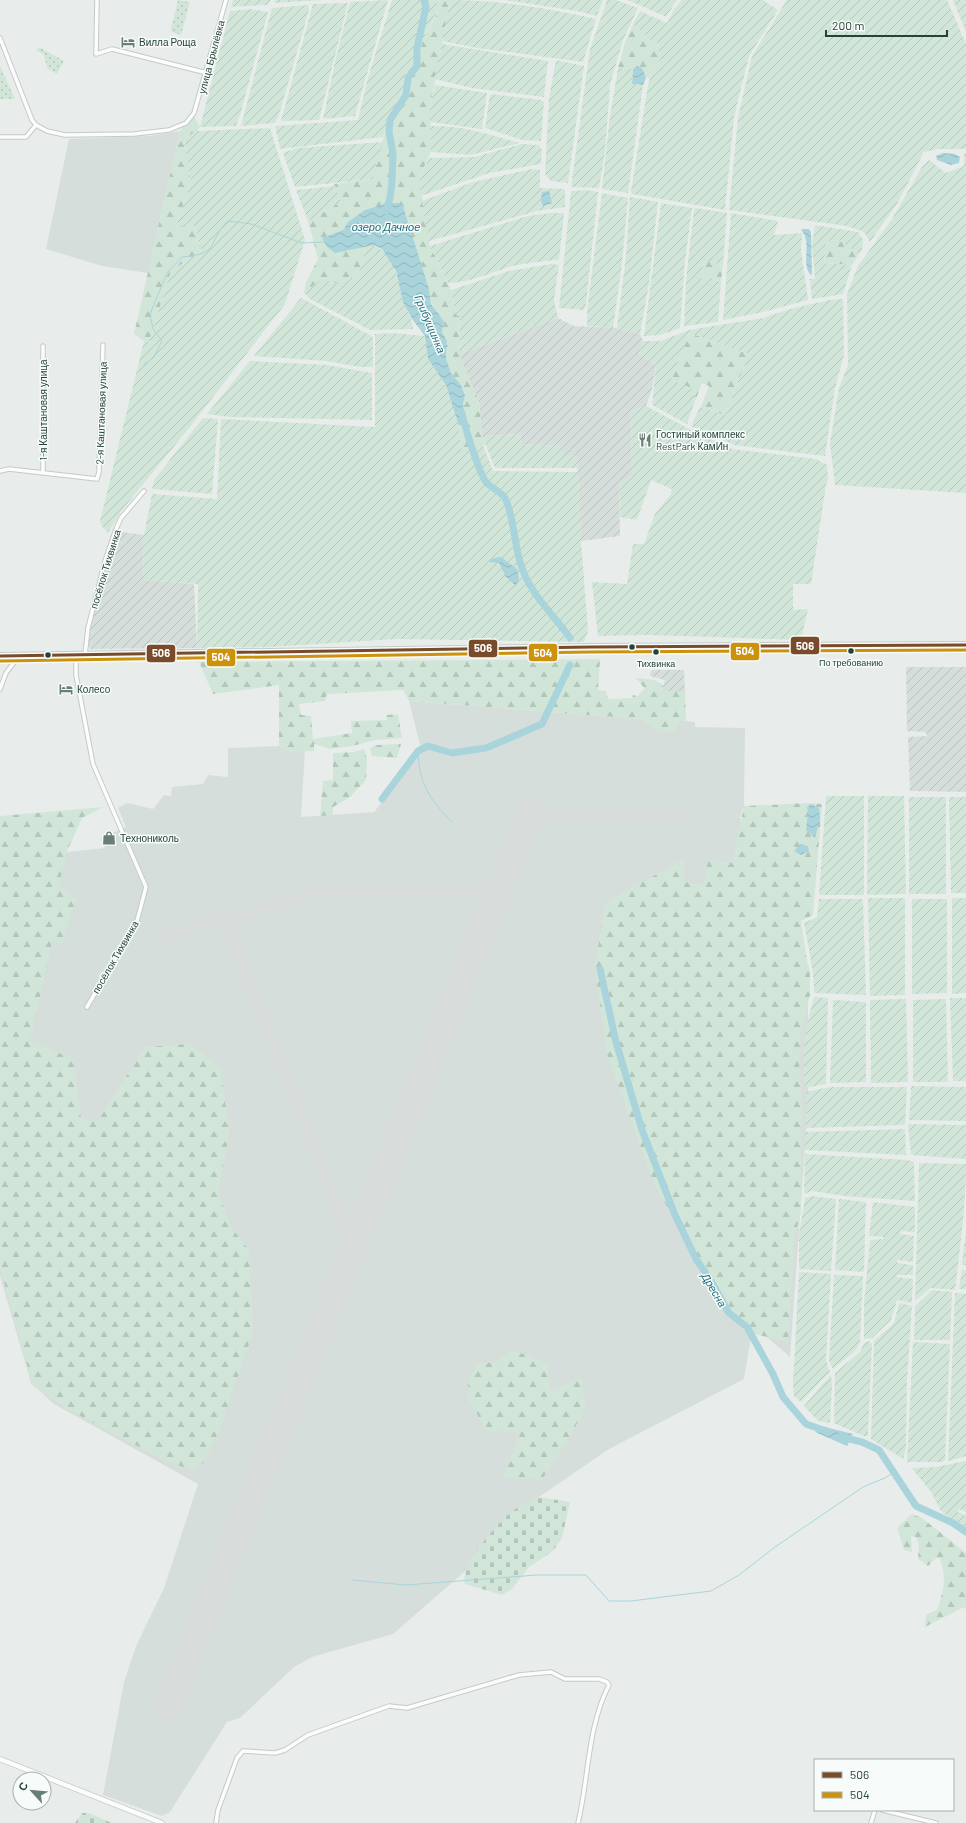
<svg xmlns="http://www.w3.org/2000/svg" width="966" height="1823" viewBox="0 0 966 1823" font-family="Barlow,sans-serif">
  <defs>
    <pattern id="industrial-furrows" width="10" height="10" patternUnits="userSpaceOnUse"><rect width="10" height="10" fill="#d6dedb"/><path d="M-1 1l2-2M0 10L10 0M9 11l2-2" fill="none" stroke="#b8c0bd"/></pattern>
    <pattern id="forest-firs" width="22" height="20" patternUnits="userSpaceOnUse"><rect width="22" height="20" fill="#d1e6d8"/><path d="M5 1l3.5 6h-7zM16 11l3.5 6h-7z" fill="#b3c6ba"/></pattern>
    <pattern id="cemetery-stones" width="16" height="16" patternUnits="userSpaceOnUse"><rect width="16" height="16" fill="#d1e6d8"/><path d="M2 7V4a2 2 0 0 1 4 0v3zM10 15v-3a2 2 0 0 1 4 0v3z" fill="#b3c6ba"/></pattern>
    <pattern id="park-dots" width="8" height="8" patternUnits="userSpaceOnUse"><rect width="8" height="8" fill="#d1e6d8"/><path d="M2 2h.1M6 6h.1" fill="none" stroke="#b3c6ba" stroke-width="1.8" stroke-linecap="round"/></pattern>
    <pattern id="garden-furrows" width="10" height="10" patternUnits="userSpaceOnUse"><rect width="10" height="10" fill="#d1e6d8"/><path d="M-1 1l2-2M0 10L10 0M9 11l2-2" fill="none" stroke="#b3c6ba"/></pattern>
    <pattern id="water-waves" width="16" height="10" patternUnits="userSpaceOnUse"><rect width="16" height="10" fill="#a9d4db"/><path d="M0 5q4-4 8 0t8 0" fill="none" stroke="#91b7bd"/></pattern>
  </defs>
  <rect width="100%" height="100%" fill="#e8edeb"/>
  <path fill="#d6dedb" d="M180 131 148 273 102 266 46 249 69 139 150 136Z
    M409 701 642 719 662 732H673L679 720 695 722V727L745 728 744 806 740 817 743 830 808 989V1105L790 1357 753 1325 744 1379 609 1449 539 1497 529 1516 393 1634 312 1657 294 1667 240 1718 227 1722 170 1812 162 1816 103 1795 124 1682 136 1646 164 1588 198 1484 54 1404 31 1383 0 1276V849L57 853 105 848 101 838 126 827 118 808 127 803 153 809 164 795 171 796 172 787 203 784 208 775 228 777V748L279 746 292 752 305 751 301 817 374 812 395 787 421 749Z"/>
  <path fill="url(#industrial-furrows)" d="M558 318 574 326 617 328 640 334 643 341 639 354 656 365 652 389 646 406 631 411 632 475 619 484 620 536 581 541 577 455H562L561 446 521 444 520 434 482 436 479 402 459 354Z
    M115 531 144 535 143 580 194 584 197 648 91 649 84 642Z
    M906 667H966V792L910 791 908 737 927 736 926 732 907 731Z
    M651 670H684L685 691H662L665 680 650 676Z"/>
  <path fill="url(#forest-firs)" d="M424 0H450L430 107 431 152 419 178 430 246 451 290 456 315 460 316 459 354 479 402 482 436 485 445 461 450 459 426 466 422 463 404 465 394 461 385 451 373 446 358 447 342 442 332 444 321 431 303 429 289 408 228 406 213 348 222 343 230 322 238 347 251 363 246 365 252 358 276 335 283 323 278 304 293 306 282 318 259 308 221 341 202 334 184 373 179V160C383 148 383 135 389 121L404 114 406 104 400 102 406 71H414L423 40 437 14 440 4Z
    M633 24 649 39 659 44 656 48 662 57 652 71 649 79 643 74 642 68 637 66 633 69 618 68 625 42Z
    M193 114 200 127 197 131 184 139 191 182 176 227 194 225 202 251 171 271 149 342 144 341 134 334 180 131Z
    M839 240 859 254 852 265 824 263 826 241Z
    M704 261 723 265 721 282 709 277 705 284 701 282Z
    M690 333 749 354 725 415 701 407 709 386 702 383 694 404 695 390 671 379Z
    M600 659 598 690 606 691 608 699 632 698 633 695 639 696 640 693 645 689 636 678 655 680 663 685 662 691H685L686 721 679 720 673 732H662L642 719 409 701 403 690 327 694 325 701 299 704 301 715 311 716 313 739 352 733 351 721 387 720 386 715 398 714 402 738 376 740 352 746 330 749 314 744V751L292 752 279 746V685L213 694 199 662Z
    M401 744 397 758 372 756 370 748 376 745Z
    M364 749 367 759 366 780 350 797 333 807V815L320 816 323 781 333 780V753L354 752Z
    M808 803 822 804 813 915 801 921 807 961 810 971V995L800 1033 799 1072 803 1112 801 1130V1213L795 1234 788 1342 746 1332 713 1286 655 1186 607 1055 595 968 605 903 684 859V882L704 885 708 860 732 863 744 806Z
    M103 807 82 818 67 851 59 884 76 900 62 944 52 942 30 1041 73 1059 81 1119 98 1121 145 1047 189 1044 221 1069 229 1133 218 1193 231 1227 249 1250 253 1332 219 1431 203 1463 191 1470 162 1459 69 1410 33 1386 0 1267V816Z
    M511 1351 524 1354 547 1364 550 1392 581 1378 586 1408 559 1454 542 1479 502 1478 520 1437 515 1432 487 1431 469 1400 468 1381 479 1362 494 1363Z
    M912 1514 922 1518 966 1553V1609L964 1607 925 1627 926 1615 937 1610C943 1595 948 1573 939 1558L935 1559 928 1566 918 1559 919 1545 916 1537 911 1536 912 1552 904 1550 897 1528Z"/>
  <path fill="url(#cemetery-stones)" d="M539 1497 570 1502 562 1538 553 1551 529 1567 512 1589 502 1595 465 1584C458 1568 500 1519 514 1510 522 1505 531 1501 539 1497Z
    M82 1813H89L112 1823H75Z"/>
  <path fill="url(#park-dots)" d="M178 0 190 2 181 35 172 32 171 29Z
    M39 47 64 61 57 74 48 69 43 54 36 50Z
    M0 66 15 99H0Z"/>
  <path fill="url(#garden-furrows)" d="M233 0H271L267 5 231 7Z
    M275 0H322L274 3Z
    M388 0 355 116 323 119 334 66 350 2Z
    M392 0H424L441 4 423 40 414 71 406 72 400 102 406 104 404 114 389 121 383 137 280 149 275 126 358 120 367 81Z
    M450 0C499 0 548 8 596 19L583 62 477 48 442 41Z
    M505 0H603L597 16 577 11Z
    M607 0H616L638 8 623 40 610 85 605 152 599 188 571 187 590 49Z
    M628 0H677L666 17Z
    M682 0H763L778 10 749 56 734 117 725 210 632 194 631 191 648 85 652 71 662 57 656 47 659 44 649 39 633 24 640 11 667 23 674 9Z
    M787 0H947L966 44V149H938L923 152 922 156 897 204 870 242 864 232 847 226 729 210 738 118 752 56Z
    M953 0H966V32Z
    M348 3 319 120 281 121 313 4Z
    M308 5 309 10 279 115 275 123 241 126 272 8Z
    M251 9 268 12 240 115 236 126 200 127 230 11Z
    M442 44 548 61 544 97 472 88 434 79Z
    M556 60 584 66 568 183 551 181 545 174 549 98Z
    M618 68 633 69 632 84 643 85 628 193 602 189 610 116Z
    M435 85 487 93 482 129 430 122V107Z
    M490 94 541 100 544 102 541 141 522 140 485 128Z
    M430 126C460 125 490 134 519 143L471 155 431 152Z
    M270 128 305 240 285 304 189 428 122 510 108 533 101 525 100 521 144 341 149 342 171 271 202 251 194 225 176 227 191 182 184 139 197 131Z
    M383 142 380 152 373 160 376 164 373 179 295 187 283 153 297 148Z
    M521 144 539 145 542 150 541 164 489 173 421 196 419 178 429 158 475 157Z
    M966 153V493L835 485 830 443 839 388 848 365 847 294 858 266 892 219 922 167 929 160 946 173 964 166V154Z
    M531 169 540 170V188L565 189V207L537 211 429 241 422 201 470 183Z
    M335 186 341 202 308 221 296 190Z
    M586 190 598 192 586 304 584 310 559 308 571 191Z
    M602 193 628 198 622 264 613 328 587 326V311Z
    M630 197 658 202 649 284 640 334 617 328 626 255Z
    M661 203 692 208 685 262 680 328 660 335 644 336Z
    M697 208 727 213 723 265 704 261 701 282 705 284 709 277 721 282 718 322 684 326 686 280 694 209Z
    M551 213H564L559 260C543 261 525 263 509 267 490 273 469 283 448 283L430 246 528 216Z
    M731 213 778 221 774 235 802 233 801 250 808 300 763 312 723 320Z
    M815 225 858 232 863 240 862 250 859 254 839 240 826 241 824 263 852 265 843 294 812 299 810 279H815L812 245Z
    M374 245C394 255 398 280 403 300 406 312 412 316 413 329L370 330 310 299 304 293 323 278 335 283 358 276 365 252 363 246Z
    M551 264 559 265 554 300 558 318 459 354 460 316 456 315 451 290 509 271Z
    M301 298 370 335 373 338V367H360L327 361 254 356Z
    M843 299 844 355 835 388 825 456 734 445 691 426 700 407 725 415 749 354 690 333 671 379 695 390 694 404 687 424 652 405 656 365 639 354 643 341H661L689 330 763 318 790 309 829 300Z
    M393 333 425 336 428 359 446 385 450 396 459 426 461 449 483 445 493 471 578 472 581 541 588 631 584 642 396 639 270 647 197 648 198 584 143 580 144 535 152 494 217 499 221 419 375 427V334Z
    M250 361 327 365 372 373V420L230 417 207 414Z
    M646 406 691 430 732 449 816 459 827 465 828 479 826 485 811 584H793V610L808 609 801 640 650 635 598 636 592 582 627 584 633 544H644L655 514 671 494 672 489 651 480 637 520 620 517 619 484 632 475 631 411Z
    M203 418 218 419 212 494 152 489 154 480Z
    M520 434 521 444 562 446 563 455H577L578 468H495L482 436Z
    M826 796H864V895H819Z
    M868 796H904L906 894 867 895Z
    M909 797H946V894H909Z
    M949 797H966V893H951Z
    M868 898H905V995L870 996Z
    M952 898H966V993L952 994Z
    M819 899H863L866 995 814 993C814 969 808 947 804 923L817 917Z
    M912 899H947V993L912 994Z
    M814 997 828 998 826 1084 805 1088C801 1054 805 1030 814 997Z
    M950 998H966V1081H953Z
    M906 999 908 1082 871 1083 870 1000Z
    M946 999 948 1082H913V1000Z
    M833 1000 866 1002V1082L830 1083Z
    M911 1086 966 1087V1121L909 1120Z
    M830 1087H907L905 1125 805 1128 807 1112 806 1092Z
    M908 1124 966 1125V1159L911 1155Z
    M905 1129 906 1155 805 1150V1132Z
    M805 1154 907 1160 914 1162 915 1201 845 1196 812 1191 804 1194Z
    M919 1163 966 1164C966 1206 960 1248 955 1290L931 1288 915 1301Z
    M812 1196 836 1199 831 1271 799 1269V1234L805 1198Z
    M839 1199 866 1202 864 1272 835 1270Z
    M873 1202 915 1207V1232L901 1231 900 1234 914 1236 913 1262 898 1260 897 1263 913 1265V1275H897L896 1277 913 1279 912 1303 897 1300 891 1320 872 1338 864 1339V1303L870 1240 883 1239V1237L869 1236Z
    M965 1236H966V1265H962Z
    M962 1270H966V1289H959Z
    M799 1272 831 1274 826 1361 830 1372 801 1402 794 1396 793 1384Z
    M834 1275 863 1276 860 1342 856 1350 833 1369 829 1361Z
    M932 1290 952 1292 950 1340H914L915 1306Z
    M955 1293 966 1294V1456L948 1461Z
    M899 1303 912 1306 907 1380 906 1448 903 1459 871 1439 874 1341 894 1323Z
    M869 1341 872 1344 868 1435 866 1437 834 1423 835 1373 860 1352 864 1343Z
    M913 1342 950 1344 945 1460 942 1462H907Z
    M831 1375 832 1385 830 1423 818 1421 804 1406 819 1388Z
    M966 1461V1512L959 1509 958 1512 966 1516V1530L941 1511 931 1492 912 1468 936 1467Z"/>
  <path fill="url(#water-waves)" d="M637 66 642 68 646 78 643 85 632 84 633 69Z
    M943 153 955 154 960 157 959 163 951 165 937 160 936 156Z
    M549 191 552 203 543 206 541 201 542 192Z
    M388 203H402L429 289 431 304 444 321 442 332 447 341 446 358 451 373 461 385 465 395 463 404 466 422 459 426 446 385 428 359 425 336 412 319 403 302 396 271 382 249 374 245 335 253 327 247 322 238 343 230 348 222 365 210Z
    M803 229H809L811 232 812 274 811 275C800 265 813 242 801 230Z
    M501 557 517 569 519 579 516 586 506 577 499 563 489 562 490 559Z
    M811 804 819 808 820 819 815 838 806 830 808 812 807 807Z
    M801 844 808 846 809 851 801 855 794 851Z
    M821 1426 853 1434 847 1446 815 1432Z"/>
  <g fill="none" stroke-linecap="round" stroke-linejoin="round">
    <path stroke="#a9d4db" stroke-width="1" d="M144 365 154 357 162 341 153 329 150 314 167 273 182 257C222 254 206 242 228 221L251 224 302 243 325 242
      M518 571 522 569
      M418 751C419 784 429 799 452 822
      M352 1580 406 1585 537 1575H586L609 1601H631L711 1591 739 1575 775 1547 863 1487 885 1478 894 1472"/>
    <path stroke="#a9d4db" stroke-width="7" d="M386 211 390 198 392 182 393 154 389 132 390 120 406 95 408 78 417 66V48L426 7 424 0
      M462 413C464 425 480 475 486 482 492 489 503 492 506 500 515 522 514 546 522 568 531 595 554 615 570 638
      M382 799 418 751 428 746 452 753 486 748 542 724 570 665
      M600 969 616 1042 642 1130 675 1215 696 1259 711 1281 729 1313 747 1327 773 1374 783 1397 806 1424 826 1431
      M841 1437 862 1442 879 1450 916 1506 953 1523 966 1532"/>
    <path stroke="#d8dddc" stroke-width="11" d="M529 815H693
      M225 918 353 1249
      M167 934 225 918 252 913 318 891 497 894"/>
    <path stroke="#d8dddc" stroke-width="27" d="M166 1709 530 813"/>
    <g stroke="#c5cac8" stroke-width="5.5">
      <path id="street" d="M97 0 96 54 112 49 207 73
        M0 38 32 120 36 125 47 131 65 135 134 134 169 130 186 123 194 113 226 0
        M0 137H26L36 125
        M0 471 9 469 97 479 99 472 103 345
        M43 473V346
        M76 654V675L93 764 146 887 137 921 87 1007
        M85 655 88 628 105 561 116 529 121 518 144 491
        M0 689 6 673 19 656
        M882 1810 936 1823
        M216 1823 218 1810 237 1758 243 1751 275 1753 285 1750 308 1735 389 1706 407 1708 519 1675 551 1672 565 1679H599L607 1682 609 1685C587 1728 589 1778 578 1823
        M871 1823 875 1810"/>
    </g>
    <g stroke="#c3cbc8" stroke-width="6">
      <path id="secondary" d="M0 1759 162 1823"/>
    </g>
    <g stroke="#c3ccc9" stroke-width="8">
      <path id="primary" d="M0 656 591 647 966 645"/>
    </g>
    <use href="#street" stroke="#fcfcfc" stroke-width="3.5"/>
    <use href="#secondary" stroke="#fcfcfc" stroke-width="4.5"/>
    <use href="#primary" stroke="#cfd7d5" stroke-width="5.5"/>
    <g stroke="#f7fbf9" stroke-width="6">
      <path id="bus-1" d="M0 656 591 647 966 645"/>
    </g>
    <g stroke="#f7fbf9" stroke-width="6">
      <path id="bus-2" d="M0 661 591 652 966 650"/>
    </g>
    <use href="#bus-1" stroke="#7a4b2a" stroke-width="3"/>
    <use href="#bus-2" stroke="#cd920c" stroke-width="3"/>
  </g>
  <defs>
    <g id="hotel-bare" transform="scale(1.08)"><path d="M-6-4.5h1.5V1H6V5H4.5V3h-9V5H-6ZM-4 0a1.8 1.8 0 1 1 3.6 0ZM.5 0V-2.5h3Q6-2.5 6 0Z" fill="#697e78" stroke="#f7fbf9" stroke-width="2.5" paint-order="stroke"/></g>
    <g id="restaurant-bare" transform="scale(1.08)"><path d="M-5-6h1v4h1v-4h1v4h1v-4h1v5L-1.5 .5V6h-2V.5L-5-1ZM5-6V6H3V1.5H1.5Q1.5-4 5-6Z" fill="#697e78" stroke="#f7fbf9" stroke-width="2.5" paint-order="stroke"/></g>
    <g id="shop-bare" transform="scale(1.08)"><path d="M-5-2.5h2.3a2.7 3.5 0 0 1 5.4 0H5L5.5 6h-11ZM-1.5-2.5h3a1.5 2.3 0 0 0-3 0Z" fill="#697e78" stroke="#f7fbf9" stroke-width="2.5" paint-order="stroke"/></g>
  </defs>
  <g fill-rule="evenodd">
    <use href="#hotel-bare" x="128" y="42"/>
    <use href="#restaurant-bare" x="645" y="440"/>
    <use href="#hotel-bare" x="66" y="689"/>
    <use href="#shop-bare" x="109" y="838"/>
  </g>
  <g fill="#24423a" stroke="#f7fbf9" stroke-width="1.5">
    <circle cx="632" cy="647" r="3.5"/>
    <circle cx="851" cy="651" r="3.5"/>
    <circle cx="656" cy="652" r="3.5"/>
    <circle cx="48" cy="655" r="3.5"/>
  </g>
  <g text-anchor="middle" stroke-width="3" stroke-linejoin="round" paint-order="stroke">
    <g font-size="9" fill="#24423a" stroke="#f7fbf9">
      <text x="851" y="666">По требованию</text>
      <text x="656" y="667">Тихвинка</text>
    </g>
    <g font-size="10" fill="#24423a" stroke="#f7fbf9" text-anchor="start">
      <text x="139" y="46">Вилла Роща</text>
      <text x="656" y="438">Гостиный комплекс<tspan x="656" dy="12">RestPark КамИн</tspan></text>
      <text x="77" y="693">Колесо</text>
      <text x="120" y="842">Технониколь</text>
    </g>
    <g font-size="10" fill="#24423a" stroke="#f7fbf9">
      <text transform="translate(211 57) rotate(-75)" y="4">улица Брылёвка</text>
      <text transform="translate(43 410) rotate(-90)" y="4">1-я Каштановая улица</text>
      <text transform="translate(101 413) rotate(-88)" y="4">2-я Каштановая улица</text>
      <text transform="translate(105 569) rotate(-73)" y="4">посёлок Тихвинка</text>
      <text transform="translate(115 957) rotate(-60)" y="4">посёлок Тихвинка</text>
    </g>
    <g font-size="11" font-style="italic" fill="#1c6f80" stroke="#f7fbf9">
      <text x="386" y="231">озеро Дачное</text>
      <text transform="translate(430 324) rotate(67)" y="4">Грибущинка</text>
      <text transform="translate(714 1290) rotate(59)" y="4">Дресна</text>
    </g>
  </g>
  <g stroke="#f7fbf9" stroke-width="1.5">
    <rect x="790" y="636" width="30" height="19" rx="4" fill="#7a4b2a"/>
    <rect x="468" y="639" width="30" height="19" rx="4" fill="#7a4b2a"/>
    <rect x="730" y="642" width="30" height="19" rx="4" fill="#cd920c"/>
    <rect x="528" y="643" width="30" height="19" rx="4" fill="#cd920c"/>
    <rect x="146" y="644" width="30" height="19" rx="4" fill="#7a4b2a"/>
    <rect x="206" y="648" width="30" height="19" rx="4" fill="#cd920c"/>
  </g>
  <g font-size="11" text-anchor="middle" font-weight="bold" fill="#fff">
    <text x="805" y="650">506</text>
    <text x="483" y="652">506</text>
    <text x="745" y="655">504</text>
    <text x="543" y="657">504</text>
    <text x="161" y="657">506</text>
    <text x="221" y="661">504</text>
  </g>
  <rect x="814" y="1759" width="140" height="52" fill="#f7fbf9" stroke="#a3b1ad"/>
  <rect x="822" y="1772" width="20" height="6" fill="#7a4b2a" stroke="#a3b1ad"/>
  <text x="850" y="1779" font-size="12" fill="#24423a">506</text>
  <rect x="822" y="1792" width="20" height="6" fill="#cd920c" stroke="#a3b1ad"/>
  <text x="850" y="1799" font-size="12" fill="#24423a">504</text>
  <g transform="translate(32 1791) rotate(297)"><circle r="19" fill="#f7fbf9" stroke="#a3b1ad"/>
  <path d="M0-3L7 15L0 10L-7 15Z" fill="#697e78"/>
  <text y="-6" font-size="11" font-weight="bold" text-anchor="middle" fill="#24423a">С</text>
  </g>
  <path d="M826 30v6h121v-6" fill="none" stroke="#24423a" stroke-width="2"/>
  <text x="832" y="30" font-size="12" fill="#24423a" stroke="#f7fbf9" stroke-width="3" paint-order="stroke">200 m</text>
</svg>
